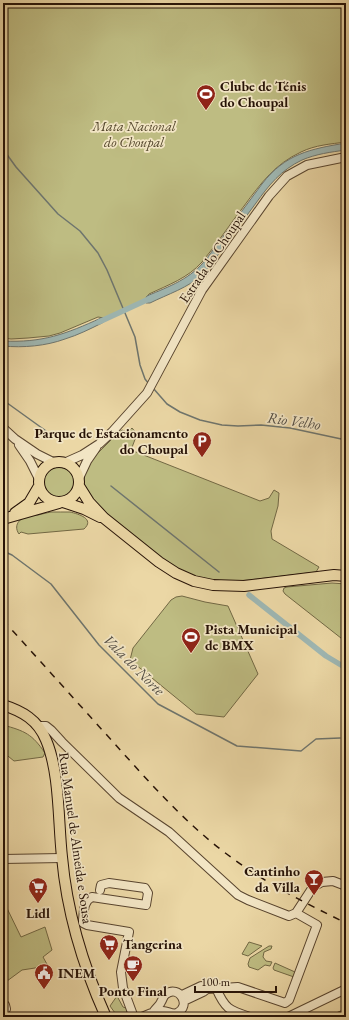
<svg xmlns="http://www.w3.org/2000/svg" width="349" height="1020" viewBox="0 0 349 1020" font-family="'EB Garamond',serif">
  <rect width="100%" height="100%" fill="#ebd7a5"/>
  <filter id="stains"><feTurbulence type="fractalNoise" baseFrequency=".005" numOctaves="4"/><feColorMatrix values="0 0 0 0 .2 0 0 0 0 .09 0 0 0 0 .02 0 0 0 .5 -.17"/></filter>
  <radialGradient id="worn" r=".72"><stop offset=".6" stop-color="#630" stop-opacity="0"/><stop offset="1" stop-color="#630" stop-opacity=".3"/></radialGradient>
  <path fill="#bebc82" stroke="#726844" d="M3 3H346V142C331 144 315 145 301 152 275 164 261 183 244 206 230 224 217 244 202 262 188 278 168 285 149 294L145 300 104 318 98 317 60 333 49 336 28 338 11 339 3 338Z
    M132 428 137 434 131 450 260 501 269 498 274 490 279 493 278 506 271 531 272 539 319 567 316 572 249 580 223 582 199 578 186 574 161 558 106 514 92 499 85 489 83 478 87 468 96 455 119 432 122 430 128 432Z
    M43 483a16 16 0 1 1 32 0a16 16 0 1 1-32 0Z
    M70 512C79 514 95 519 84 529L28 534 21 532 19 534C12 524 22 516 32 515 34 515 36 515 38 515 42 514 46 513 51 512 57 512 64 512 70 512Z
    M332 583 346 584V642L285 594 283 591 284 588 287 587Z
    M182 596 205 602 228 606 258 674 224 717 196 714 130 660 133 648 171 600 176 597Z
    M3 725C25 731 32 734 45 753L43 757 14 761 3 752Z
    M3 900 21 937 45 927 52 950 43 957 48 966 22 970 3 984Z
    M249 942 262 946 248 956 242 954Z
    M269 946H272L271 949 264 952 263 957 266 961 272 962 270 966 265 965 258 970 249 967 248 964 250 958Z
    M275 963 295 972 294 977 274 970 273 968Z
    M117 996 123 1007 126 1008C128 1012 126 1015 121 1016L115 1013 110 1006Z"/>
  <path fill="#9eb7b3" stroke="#6e756e" d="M346 143V150C331 152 316 154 302 160 281 170 269 185 256 203 246 217 235 231 225 245 218 255 211 265 203 274 188 288 168 294 150 303H146L145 300 147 296C170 286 191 279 207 258L262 184C285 154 310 149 346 143Z
    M101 318H104L105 321 102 323C90 329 78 335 65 339 46 346 23 348 3 346V341C42 343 66 334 101 318Z"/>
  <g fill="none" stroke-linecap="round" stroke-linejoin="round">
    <path stroke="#6e756e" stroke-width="1.5" d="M3 149 16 167 58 214 80 231 98 253 107 270 135 337 140 365 145 379 149 384
      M153 388 167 404 180 412 200 420 222 425 238 426 261 425 290 428 346 440
      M3 400 60 441
      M111 486 219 572
      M3 551 12 555 51 584 99 645 158 704 237 746 301 751 316 739 340 738"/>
    <path stroke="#9eb7b3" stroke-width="5.5" d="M99 322 151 298
      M249 595 326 656 346 668"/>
    <g stroke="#58442e" stroke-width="10">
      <path id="minor" d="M3 428 15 439 37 454 55 463
        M19 445 30 461 39 479
        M64 463 82 455 99 444 112 432 147 393 202 290 269 196 287 176 307 165 346 157
        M79 478 87 461 96 448
        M38 726H46L51 730 62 742 119 798 169 832 238 895 248 900 289 916 296 913 317 925 289 1000 285 1003 238 987 207 989 201 986 182 995
        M3 859 62 858
        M100 890 101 885 109 883 145 888 148 893 146 905 92 897C83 901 84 912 83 920V923L87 925 129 932 121 972 123 988 133 1015
        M296 913 313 887 322 882 333 881 346 886
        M216 988C225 1009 229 1010 250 1017
        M184 1001 203 992 207 989
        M3 1003 5 1005 6 1009 3 1013
        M142 1017C149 1014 154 1011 163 1011 168 1011 172 1015 177 1013 192 1006 179 984 166 994 163 996 163 999 161 1002 160 1005 156 1008 154 1011
        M288 1017 346 989
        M338 1017 345 1014"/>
    </g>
    <g stroke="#271307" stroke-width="12">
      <path id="major" d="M39 482a20 20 0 1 1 40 0a20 20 0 1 1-40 0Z
        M79 486 89 502 104 518 159 562 176 573 194 581 213 585 244 586 334 575 346 576
        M63 502 84 509 100 517
        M15 513 29 503 39 486
        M3 519 59 503
        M3 705C22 711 38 720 46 740 60 773 58 821 62 857 67 913 83 966 106 1017"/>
    </g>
    <use href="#minor" stroke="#f2e5c4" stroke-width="8"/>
    <use href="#major" stroke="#ebd7a5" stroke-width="10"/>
    <path stroke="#271307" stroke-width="1.5" stroke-dasharray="7 7" stroke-linecap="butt" d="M3 620C40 661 77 702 114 743 150 783 185 823 228 855 265 883 305 903 346 923"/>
  </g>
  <defs>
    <g id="stadium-pin" transform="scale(1)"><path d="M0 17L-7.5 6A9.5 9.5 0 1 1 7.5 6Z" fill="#8f2418" stroke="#f2e5c4"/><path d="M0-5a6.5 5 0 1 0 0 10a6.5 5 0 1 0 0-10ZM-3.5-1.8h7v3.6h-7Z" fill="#fff"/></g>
    <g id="parking-pin" transform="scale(1)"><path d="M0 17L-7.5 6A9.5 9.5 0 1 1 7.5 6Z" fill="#8f2418" stroke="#f2e5c4"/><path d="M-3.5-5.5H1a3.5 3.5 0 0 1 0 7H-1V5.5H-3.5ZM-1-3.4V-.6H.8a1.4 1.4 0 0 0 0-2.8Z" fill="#fff"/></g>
    <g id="bar-pin" transform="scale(1)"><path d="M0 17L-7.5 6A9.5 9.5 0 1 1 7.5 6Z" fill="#8f2418" stroke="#f2e5c4"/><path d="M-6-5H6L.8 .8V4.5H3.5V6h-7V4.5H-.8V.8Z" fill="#fff"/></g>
    <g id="supermarket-pin" transform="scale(1)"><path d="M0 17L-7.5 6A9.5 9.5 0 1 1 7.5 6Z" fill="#8f2418" stroke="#f2e5c4"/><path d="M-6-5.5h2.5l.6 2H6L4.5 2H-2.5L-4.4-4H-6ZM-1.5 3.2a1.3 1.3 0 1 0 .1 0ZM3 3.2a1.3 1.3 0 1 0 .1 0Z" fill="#fff"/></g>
    <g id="cafe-pin" transform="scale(1)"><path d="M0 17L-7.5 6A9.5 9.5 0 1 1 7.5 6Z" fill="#8f2418" stroke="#f2e5c4"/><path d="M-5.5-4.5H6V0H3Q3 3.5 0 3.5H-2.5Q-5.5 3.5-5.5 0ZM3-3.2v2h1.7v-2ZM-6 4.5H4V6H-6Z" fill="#fff"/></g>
    <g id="civic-pin" transform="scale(1)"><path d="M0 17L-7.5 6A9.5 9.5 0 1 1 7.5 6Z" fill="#8f2418" stroke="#f2e5c4"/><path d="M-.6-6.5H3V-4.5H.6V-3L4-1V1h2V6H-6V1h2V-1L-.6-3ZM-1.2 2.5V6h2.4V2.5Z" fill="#fff"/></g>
  </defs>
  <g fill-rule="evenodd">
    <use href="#stadium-pin" x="206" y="94"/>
    <use href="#parking-pin" x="202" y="441"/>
    <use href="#stadium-pin" x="191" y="637"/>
    <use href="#bar-pin" x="314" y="879"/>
    <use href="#supermarket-pin" x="38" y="887"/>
    <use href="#supermarket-pin" x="109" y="944"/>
    <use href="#cafe-pin" x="133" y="965"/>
    <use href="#civic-pin" x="44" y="973"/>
  </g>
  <g text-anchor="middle" stroke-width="3.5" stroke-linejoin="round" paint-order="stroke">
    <g font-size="14" font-weight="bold" fill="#271307" stroke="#f2e5c4" text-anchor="start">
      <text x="220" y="91">Clube de Ténis<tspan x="220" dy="16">do Choupal</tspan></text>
      <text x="188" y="438" text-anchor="end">Parque de Estacionamento<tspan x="188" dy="16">do Choupal</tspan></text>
      <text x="205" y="634">Pista Municipal<tspan x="205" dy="16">de BMX</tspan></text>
      <text x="300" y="876" text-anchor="end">Cantinho<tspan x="300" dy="16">da Villa</tspan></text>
      <text x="38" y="918" text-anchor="middle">Lidl</text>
      <text x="123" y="949">Tangerina</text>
      <text x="58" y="978">INEM</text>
      <text x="133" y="996" text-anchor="middle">Ponto Final</text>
    </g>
    <g font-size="14" font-style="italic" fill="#54462c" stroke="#f2e5c4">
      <text x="134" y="131">Mata Nacional<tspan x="134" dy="16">do Choupal</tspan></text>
    </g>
    <g font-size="14" fill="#271307" stroke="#f2e5c4">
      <text transform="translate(212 257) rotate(-56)" y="5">Estrada do Choupal</text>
      <text transform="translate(76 838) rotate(82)" y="5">Rua Manuel de Almeida e Sousa</text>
    </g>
    <g font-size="15" font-style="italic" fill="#514c43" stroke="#f2e5c4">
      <text transform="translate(294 421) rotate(8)" y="5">Rio Velho</text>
      <text transform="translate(134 665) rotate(45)" y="5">Vala do Norte</text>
    </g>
  </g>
  <rect width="349" height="1020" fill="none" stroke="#ebd7a5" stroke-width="16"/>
  <rect x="4" y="4" width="341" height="1012" fill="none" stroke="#271307" stroke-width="2"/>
  <rect x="8" y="8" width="333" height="1004" fill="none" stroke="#271307"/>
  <path d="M195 986v6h81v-6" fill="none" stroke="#271307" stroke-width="2"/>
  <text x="201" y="986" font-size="12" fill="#271307" stroke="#f2e5c4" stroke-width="3" paint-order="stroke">100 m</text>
  <rect width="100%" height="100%" filter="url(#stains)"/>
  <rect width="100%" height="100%" fill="url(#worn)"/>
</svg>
